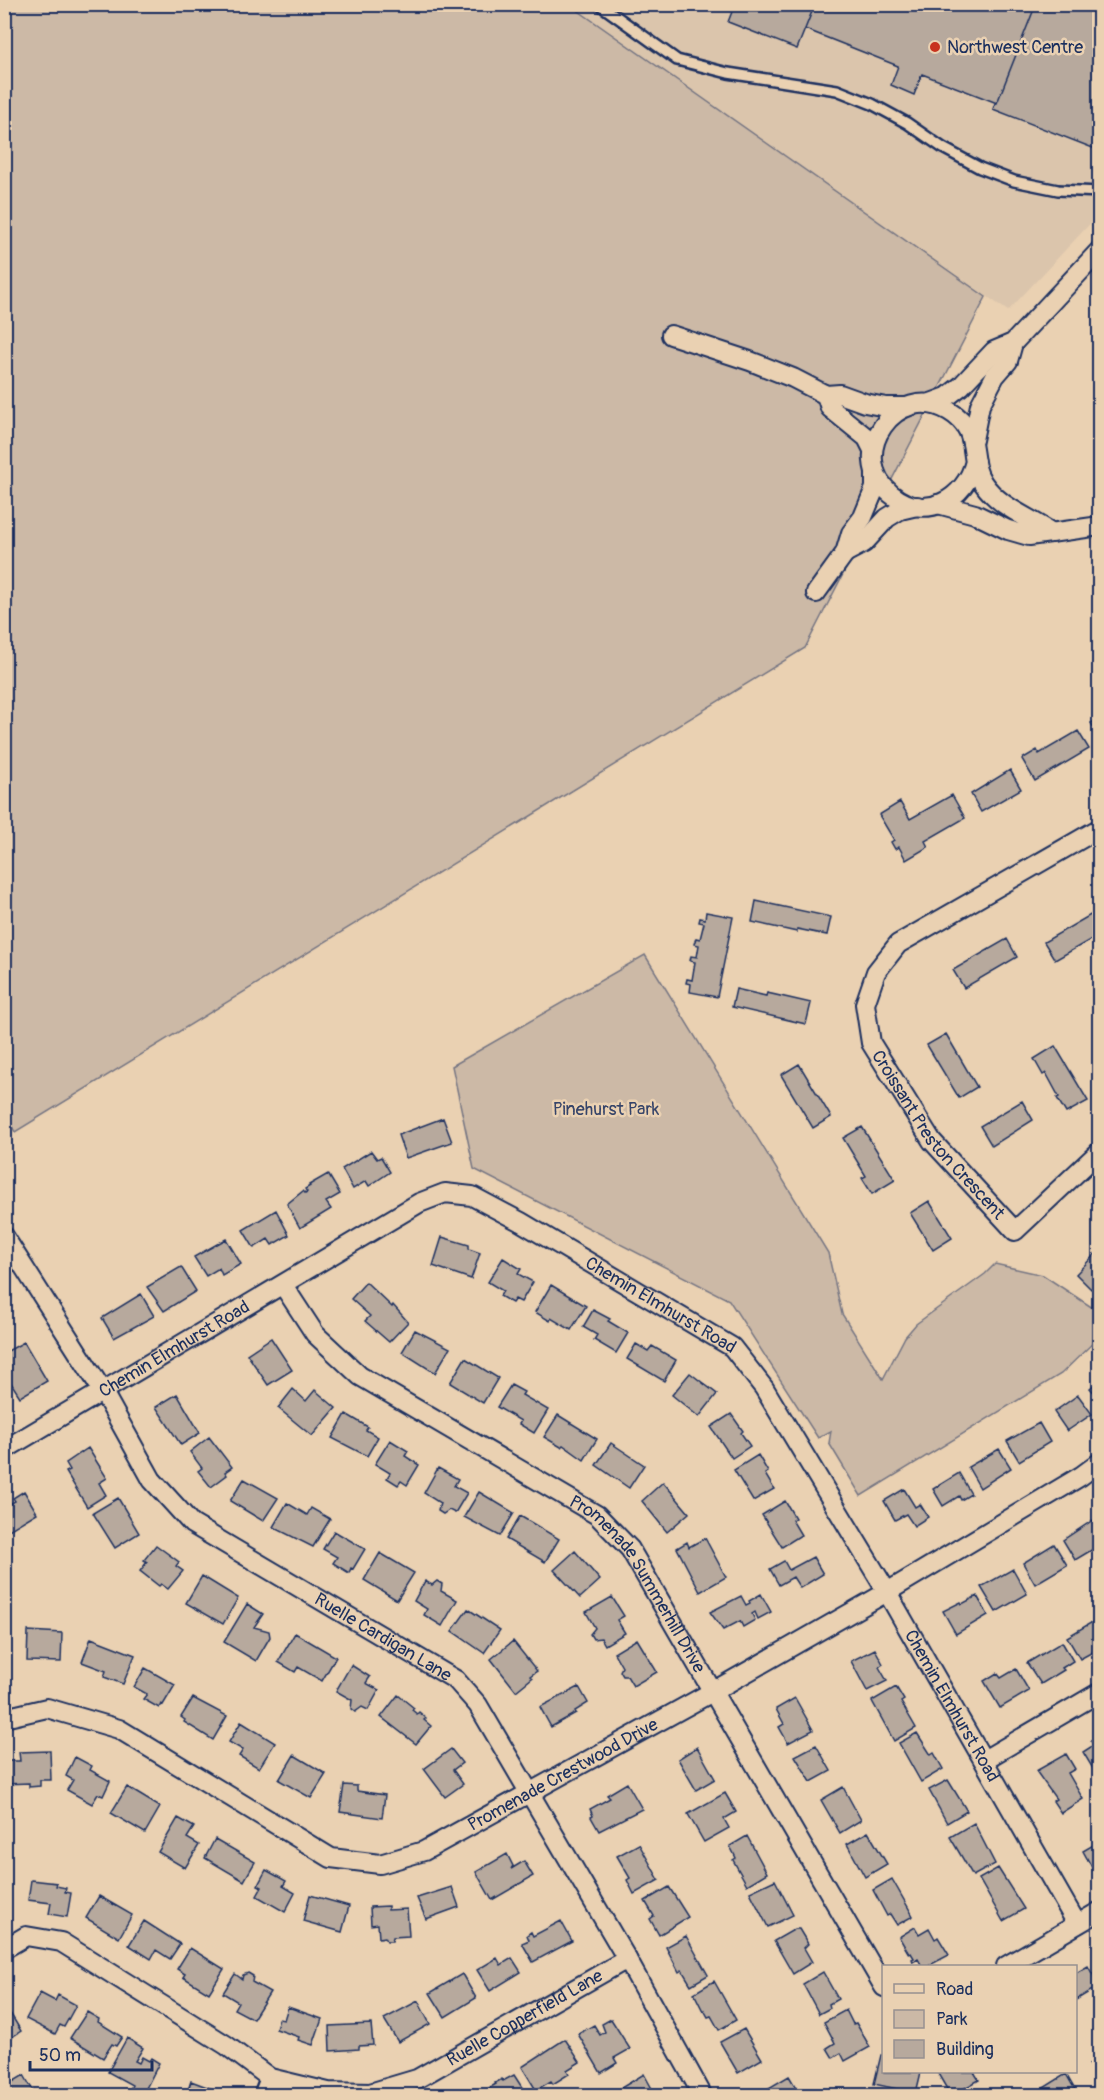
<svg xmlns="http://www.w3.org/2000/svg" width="1104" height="2100" viewBox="0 0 1104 2100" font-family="Pangolin,sans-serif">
  <rect width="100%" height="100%" fill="#ead1b2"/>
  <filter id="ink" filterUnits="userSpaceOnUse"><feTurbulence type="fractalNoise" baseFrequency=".0167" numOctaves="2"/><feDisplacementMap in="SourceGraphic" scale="12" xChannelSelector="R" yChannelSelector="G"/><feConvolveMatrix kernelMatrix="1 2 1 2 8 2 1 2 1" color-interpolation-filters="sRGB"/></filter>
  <g filter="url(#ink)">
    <path fill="#dbc5ac" d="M570 5H1099V214L1008 311Z"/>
    <path fill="#ccb9a6" stroke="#747482" stroke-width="1.5" d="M4 5H570L986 297 805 648 15 1132 4 1113Z
      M645 955 828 1253 842 1314 883 1379 905 1337 916 1324 985 1274 995 1264 1043 1275 1099 1312V1337L1061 1374 861 1496 829 1443 831 1431 818 1438 729 1300 474 1169 452 1066Z"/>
    <path fill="#b7a99d" stroke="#1b2f5e" stroke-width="1.5" d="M735 4H815L797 49 728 22Z
      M815 4H1036L997 103 922 74 914 95 891 85 898 66 805 29Z
      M1036 4H1100V146L1098 150 993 109 995 103H997Z
      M1100 718V738L1091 723Z
      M1078 731 1089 749 1035 781 1022 759 1037 750 1039 754Z
      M1010 770 1021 789 981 812 971 794Z
      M952 795 965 818 925 841 928 847 906 860 899 847 895 849 891 842 894 840 879 815 900 802 910 819Z
      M756 901 831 917 827 935 797 929V932L752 922Z
      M1099 910 1100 939 1097 941 1095 937 1055 960 1044 942Z
      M706 912 733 917 717 997 690 992 691 984 686 983 687 979 692 980 695 962 690 961 691 956 697 957 699 945 694 944 696 938 700 939 704 923 699 922 700 918 705 919Z
      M1007 939 1017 957 964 988 953 970Z
      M736 989 766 996 767 993 811 1003 806 1024 732 1007Z
      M946 1034 977 1087 959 1098 927 1045Z
      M1055 1046 1088 1101 1066 1113 1057 1098 1059 1097 1046 1073 1043 1075 1034 1059Z
      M799 1064 831 1117 813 1128 781 1075Z
      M1022 1101 1033 1120 992 1146 980 1126Z
      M443 1118 452 1142 406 1158 398 1135Z
      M862 1127 895 1180 872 1194 862 1178 866 1176 843 1138Z
      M371 1151 377 1159 381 1157 390 1172 369 1186 366 1181 353 1189 342 1169Z
      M328 1174 340 1194 326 1202 331 1209 300 1228 287 1204 303 1191 305 1193 307 1192 305 1189 310 1186 309 1185Z
      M929 1201 952 1238 933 1250 910 1213Z
      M276 1210 289 1235 272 1245 268 1239 254 1248 243 1230Z
      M442 1237 469 1245V1249L480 1253 471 1279 433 1266Z
      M226 1239 241 1264 222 1275 219 1268 206 1276 194 1257Z
      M1100 1249V1280L1091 1289 1076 1274Z
      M503 1258 521 1269 518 1274 533 1282 521 1302 515 1299 512 1303 500 1296 503 1291 488 1282Z
      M181 1267 196 1291 164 1311 147 1287Z
      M366 1282 392 1307 393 1305 408 1322 389 1342 365 1321 370 1316 351 1299Z
      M551 1285 586 1306 571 1330 551 1318 550 1321 535 1312Z
      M141 1294 154 1316 114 1338 102 1318Z
      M593 1310 610 1319 608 1321 628 1333 616 1353 594 1340 597 1335 583 1327Z
      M415 1330 450 1348 435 1373 402 1352Z
      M271 1338 292 1370 268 1385 247 1354Z
      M24 1342 47 1381 20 1397 4 1372V1353Z
      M636 1344 648 1351 652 1346 676 1360 664 1381 627 1359Z
      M465 1358 498 1378 483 1403 450 1383Z
      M690 1373 717 1394 699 1417 672 1395Z
      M1100 1380V1399L1090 1388Z
      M511 1385 524 1392 522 1395 548 1410 534 1433 519 1424 521 1421 497 1407Z
      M293 1389 306 1401 315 1390 336 1408 312 1436 278 1408Z
      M177 1394 200 1433 181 1445 156 1407Z
      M1078 1395 1092 1414 1067 1431 1054 1412Z
      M346 1414 368 1427 366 1430 378 1437 367 1456 332 1438Z
      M731 1414 743 1431 741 1433 750 1446 732 1458 711 1427Z
      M558 1415 597 1439 584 1460 563 1445 561 1447 544 1437Z
      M1039 1423 1050 1442 1019 1461 1007 1441Z
      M209 1437 232 1467 225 1472 227 1475 211 1487 198 1471 202 1468 190 1452Z
      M390 1440 408 1451 405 1456 419 1465 407 1485 401 1481 398 1485 387 1478 390 1473 375 1464Z
      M611 1443 644 1465 629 1488 596 1465Z
      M88 1448 107 1478 99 1483 106 1495 87 1507 66 1472 70 1470 66 1463Z
      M999 1449 1011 1468 980 1488 968 1467Z
      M758 1455 768 1472 765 1474 774 1489 753 1501 734 1470Z
      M438 1468 458 1479 454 1486 467 1493 455 1513 449 1510 443 1514 438 1511 440 1503 424 1493Z
      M959 1473 971 1494 961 1500 959 1496 943 1506 933 1489Z
      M244 1479 278 1498 263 1521 230 1501Z
      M663 1482 689 1513 667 1532 642 1501Z
      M904 1489 915 1507 920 1504 928 1517 914 1526 906 1514 895 1520 884 1501Z
      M24 1491 37 1513 4 1533V1503L6 1506 15 1501 13 1498Z
      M479 1492 514 1513 500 1536 464 1517Z
      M118 1498 139 1533 115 1548 93 1513Z
      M785 1501 795 1518 792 1520 801 1535 782 1547 762 1515Z
      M287 1503 307 1515 311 1508 330 1519 313 1547 273 1527Z
      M520 1516 559 1539 545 1562 506 1539Z
      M1093 1520 1100 1530V1545L1075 1560 1063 1540Z
      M334 1531 365 1549 353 1569 351 1568 349 1573 333 1563 337 1557 323 1549Z
      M705 1538 726 1577 700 1592 677 1548 687 1542 689 1547Z
      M1054 1544 1067 1565 1035 1584 1023 1563Z
      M156 1545 179 1562 176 1566 183 1571 168 1589 161 1584 159 1586 140 1571 147 1562 144 1560Z
      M575 1551 600 1580 580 1598 554 1570Z
      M380 1553 414 1573 397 1600 364 1580Z
      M813 1557 823 1574 800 1588 793 1577 779 1585 770 1569 784 1561 789 1570Z
      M1013 1569 1027 1594 996 1612 981 1587Z
      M202 1576 238 1598 223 1624 186 1603Z
      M425 1581 432 1585 437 1581 442 1584 441 1591 457 1600 442 1626 424 1615 427 1609 414 1601Z
      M761 1594 771 1612 758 1619 755 1612 752 1614 755 1620 743 1627 740 1621 723 1630 710 1612 741 1596 746 1605 750 1603 749 1601Z
      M977 1596 988 1615 956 1634 943 1611 961 1602 962 1604Z
      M612 1597 624 1616 617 1620 625 1633 605 1645 601 1638 593 1639 590 1634 595 1628 586 1612Z
      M247 1604 263 1614 254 1627 269 1631 270 1637 256 1661 224 1642Z
      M468 1609 500 1630 484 1653 452 1631Z
      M1099 1618 1100 1648 1080 1659 1067 1637Z
      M28 1631 62 1633 61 1662 27 1661Z
      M295 1633 336 1657 322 1681 298 1667 295 1672 278 1662Z
      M91 1638 135 1655 123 1684 104 1677 106 1671 82 1662Z
      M637 1639 657 1672 633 1686 627 1676H623L620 1671 622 1667 614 1653Z
      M513 1641 537 1671 530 1676 532 1678 516 1691 491 1659Z
      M1062 1642 1073 1661 1062 1668 1064 1670 1041 1684 1027 1663Z
      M875 1649 883 1664 879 1667 887 1681 867 1691 851 1661Z
      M351 1665 370 1677 366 1683 379 1690 368 1710 362 1707 355 1712 351 1709 352 1700 336 1691Z
      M145 1668 175 1685 163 1705 161 1704 159 1708 143 1699 147 1694 134 1687Z
      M1016 1669 1029 1691 1000 1708 984 1681 997 1673 1001 1678Z
      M579 1687 588 1703 575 1711 576 1713 551 1727 540 1707Z
      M896 1687 904 1700 901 1702 916 1728 894 1741 872 1701Z
      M398 1695 414 1708 412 1710 417 1714 419 1712 426 1718 424 1720 431 1726 416 1744 381 1717Z
      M193 1698 227 1716 213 1740 184 1722 185 1720 181 1717Z
      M795 1698 813 1730 788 1743 779 1727 784 1724 776 1709Z
      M241 1722 275 1743 259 1768 239 1756 243 1750 229 1742Z
      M917 1733 931 1755 934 1753 943 1769 921 1782 899 1743Z
      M1100 1736V1777H1098L1083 1752 1094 1745 1091 1741Z
      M816 1745 831 1771 811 1782 795 1756Z
      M697 1747 715 1779 696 1790 678 1759Z
      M451 1749 462 1763 453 1770 463 1784 445 1797 424 1769Z
      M50 1751 51 1780H40V1786L29 1787V1783L4 1784V1761H20L19 1752Z
      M1066 1754 1075 1769 1068 1773 1083 1799 1061 1813 1053 1801 1056 1799 1036 1771Z
      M294 1755 326 1774 311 1798 279 1780Z
      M75 1757 92 1766 90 1770 110 1781 103 1796 98 1794 92 1804 67 1790 73 1780 66 1776Z
      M948 1780 967 1811 947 1823 929 1790Z
      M627 1783 642 1809 599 1831 591 1817 593 1816 590 1809 610 1798 607 1795Z
      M344 1785 357 1786V1791L385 1795 382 1818 340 1812Z
      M127 1787 160 1807 145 1833 111 1813Z
      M843 1787 861 1820 840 1833 821 1800Z
      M725 1793 736 1812 724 1819 729 1828 704 1842 688 1814Z
      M178 1818 194 1827 187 1838 199 1845 185 1868 158 1852Z
      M974 1823 995 1864 973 1876 950 1837Z
      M868 1832 887 1864 865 1877 847 1844Z
      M747 1836 767 1873 747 1885 733 1860 736 1858 730 1846Z
      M215 1839 255 1862 244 1881 205 1858Z
      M1100 1841V1868L1094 1871 1083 1851Z
      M639 1844 659 1880 634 1894 627 1880 630 1878 617 1856Z
      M507 1854 513 1866 511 1869 524 1861 533 1876 492 1900 476 1872Z
      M998 1868 1024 1909 1003 1921 979 1879Z
      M266 1870 286 1881 283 1886 295 1893 285 1912 257 1896 262 1887 258 1885Z
      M892 1879 913 1916 897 1925 890 1914 887 1916 873 1890Z
      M31 1880 57 1883 56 1886 66 1888 65 1892 71 1893 67 1917 49 1914 51 1903 28 1900Z
      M775 1880 793 1915 768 1927 750 1892Z
      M452 1887 459 1907 426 1919 417 1898Z
      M669 1887 688 1917 659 1935 650 1919 654 1916 645 1901Z
      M310 1895 349 1906 342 1932 303 1921Z
      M99 1896 132 1915 119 1938 86 1918Z
      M388 1906V1910L407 1909 409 1936 393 1937 392 1941H387L385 1937 379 1938 378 1924 371 1925 370 1907Z
      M144 1921 180 1944 170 1959 156 1950 151 1959 129 1945Z
      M561 1921 572 1941 533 1962 522 1943 529 1940 527 1935 531 1932 533 1936Z
      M915 1927 919 1934 929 1928 935 1939 938 1937 949 1955 928 1966H922L918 1959 913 1962 912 1959 914 1958 911 1953 909 1954 899 1937Z
      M795 1929H799L808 1944 804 1948 812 1962 793 1974 774 1941Z
      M686 1936 708 1975 691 1985 682 1970 679 1972 666 1947Z
      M190 1948 224 1969 209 1993 183 1977 185 1974 177 1969Z
      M497 1958 501 1965 512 1958 521 1972 490 1991 477 1970Z
      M1088 1966 1099 1986 1076 2000V1973Z
      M823 1972 838 1999 829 2004 830 2008 819 2014 803 1984Z
      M248 1973 253 1976 252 1982 270 1992 253 2019 234 2009 238 2002 223 1993 235 1974 242 1979 243 1975Z
      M462 1974 476 1998 445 2017 430 1993Z
      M714 1981 736 2020 719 2030 711 2016 708 2017 704 2010 703 2011 694 1993Z
      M40 1993 55 2001 58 1995 76 2005 64 2027 60 2025 55 2034 26 2019Z
      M418 2001 430 2024 398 2042 384 2019Z
      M288 2007 322 2019 313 2045 298 2040 299 2037 276 2029 279 2019 284 2020Z
      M7 2008 21 2031 9 2039 6 2035 4 2036V2009Z
      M846 2010 853 2024 856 2023 870 2047 845 2061 841 2053 833 2058 827 2048 835 2043 824 2022Z
      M87 2012 99 2019 98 2022 122 2037 116 2046 112 2044 103 2058 70 2038Z
      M611 2019 630 2049 614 2058 617 2063 601 2073 578 2034 594 2025 600 2035 605 2032 602 2024Z
      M371 2024 373 2045 359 2046V2049L330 2051 329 2026Z
      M744 2029 762 2059 738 2073 720 2042Z
      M127 2038 143 2048 135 2061 139 2063 142 2057 149 2061 151 2058 159 2063 142 2096 130 2090 132 2085 108 2072Z
      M565 2039 580 2062 567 2070 569 2074 553 2084 551 2081 536 2090 522 2067Z
      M881 2055H884V2072H921L916 2093 874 2084Z
      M1100 2059V2083L1089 2065Z
      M937 2072H974L979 2080 951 2096Z
      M644 2074 656 2096H626L621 2088Z
      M1066 2074 1078 2095 1035 2096 1034 2094Z
      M24 2075 36 2096H7L4 2087Z
      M514 2075 525 2092 520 2096H482L491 2091 489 2088 496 2084 495 2083 502 2079 503 2081Z
      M789 2076 801 2096H763L762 2092Z
      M191 2081 215 2090 213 2096H186Z"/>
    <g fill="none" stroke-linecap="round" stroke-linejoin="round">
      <g stroke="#1b2f5e" stroke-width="14">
        <path id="service" d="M599 4 677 60 728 73 837 90 872 104 907 123 943 148 980 168 1014 181 1058 190 1100 192"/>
      </g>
      <g stroke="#1b2f5e" stroke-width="22">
        <g id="minor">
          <path d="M671 335 750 361 793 378 826 395 840 394 865 403 886 407H906"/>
          <path d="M826 395 830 408 867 438 873 450"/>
          <path d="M928 404 947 397 961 386 994 351 1013 343 1100 250"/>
          <path d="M973 440 980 405 995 376 1008 361 1013 343"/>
          <path d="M975 461C966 499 925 523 891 494 844 455 897 380 949 411 983 431 966 458 983 483 1000 508 1028 516 1052 533"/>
          <path d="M938 504 975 514 1008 530 1029 536 1100 526"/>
          <path d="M845 553 864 543 887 518 900 510 917 506"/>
          <path d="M816 593 845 553 851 533 863 517 875 488V472"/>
          <path id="s1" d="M1100 828 898 944 876 972 865 1004 871 1043 932 1141 1015 1231 1100 1151"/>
          <path id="s2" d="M4 1236 102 1390 152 1480 192 1524 456 1680 478 1705 627 1959 703 2096"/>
          <path id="s3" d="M283 1285 315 1334 360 1376 597 1515 630 1549 884 1987"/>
          <path id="s4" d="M4 1450 419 1203 445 1193 472 1196 521 1222 732 1347 764 1388 887 1592 1077 1924"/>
          <path id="s5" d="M4 1718 47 1708 119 1729 331 1858 380 1864 424 1851 712 1692 887 1592 1081 1476 1100 1462"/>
          <path d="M984 1760 1100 1692"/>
          <path id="s6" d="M4 1949 26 1936 61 1942 226 2045 270 2078 328 2092 370 2093 417 2079 627 1959"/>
          <path d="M1006 1966 1100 1911"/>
          <path d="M263 2096 270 2078"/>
        </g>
      </g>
      <use href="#service" stroke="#ead1b2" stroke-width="9"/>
      <use href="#minor" stroke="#ead1b2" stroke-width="18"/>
    </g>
  </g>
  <circle fill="#c8321e" stroke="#ead1b2" stroke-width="2" cx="935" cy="47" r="6"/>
  <g text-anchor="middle" stroke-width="5" stroke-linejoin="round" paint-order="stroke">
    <g font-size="18" fill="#1b2f5e" stroke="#ead1b2" text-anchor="start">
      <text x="947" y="53">Northwest Centre</text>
    </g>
    <g font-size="18" fill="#364469" stroke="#ead1b2">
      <text x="606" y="1115">Pinehurst Park</text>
    </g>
    <g font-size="18" fill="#1b2f5e" stroke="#ead1b2">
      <text dy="6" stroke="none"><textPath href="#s1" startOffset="456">Croissant Preston Crescent</textPath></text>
      <text dy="6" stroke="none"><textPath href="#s4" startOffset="756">Chemin Elmhurst Road</textPath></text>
      <text dy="6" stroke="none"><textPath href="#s4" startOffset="198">Chemin Elmhurst Road</textPath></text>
      <text dy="6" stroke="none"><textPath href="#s3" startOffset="474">Promenade Summerhill Drive</textPath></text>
      <text dy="6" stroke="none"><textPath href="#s2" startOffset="567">Ruelle Cardigan Lane</textPath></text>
      <text dy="6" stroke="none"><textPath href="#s4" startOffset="1260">Chemin Elmhurst Road</textPath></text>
      <text dy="6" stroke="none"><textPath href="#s5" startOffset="621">Promenade Crestwood Drive</textPath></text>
      <text dy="6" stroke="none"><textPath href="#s6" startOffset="585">Ruelle Copperfield Lane</textPath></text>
    </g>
  </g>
  <rect width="1104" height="2100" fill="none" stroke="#ead1b2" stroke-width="24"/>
  <rect x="12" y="12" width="1080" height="2076" fill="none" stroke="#1b2f5e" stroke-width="2" filter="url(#ink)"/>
  <rect x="882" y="1965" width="195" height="108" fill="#ead1b2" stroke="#979090" stroke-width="1.5"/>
  <rect x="894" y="1984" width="30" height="9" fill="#ead1b2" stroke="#979090" stroke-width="1.5"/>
  <text x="936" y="1995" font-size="18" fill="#1b2f5e">Road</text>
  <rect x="894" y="2010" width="30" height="18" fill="#ccb9a6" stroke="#979090" stroke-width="1.5"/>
  <text x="936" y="2025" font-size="18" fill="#1b2f5e">Park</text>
  <rect x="894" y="2040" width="30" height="18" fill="#b7a99d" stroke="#979090" stroke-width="1.5"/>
  <text x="936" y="2055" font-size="18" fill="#1b2f5e">Building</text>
  <path d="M30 2061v9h122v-9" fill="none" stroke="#1b2f5e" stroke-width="3"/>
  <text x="39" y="2061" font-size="18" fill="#1b2f5e" stroke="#ead1b2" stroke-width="4.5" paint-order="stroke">50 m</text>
</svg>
